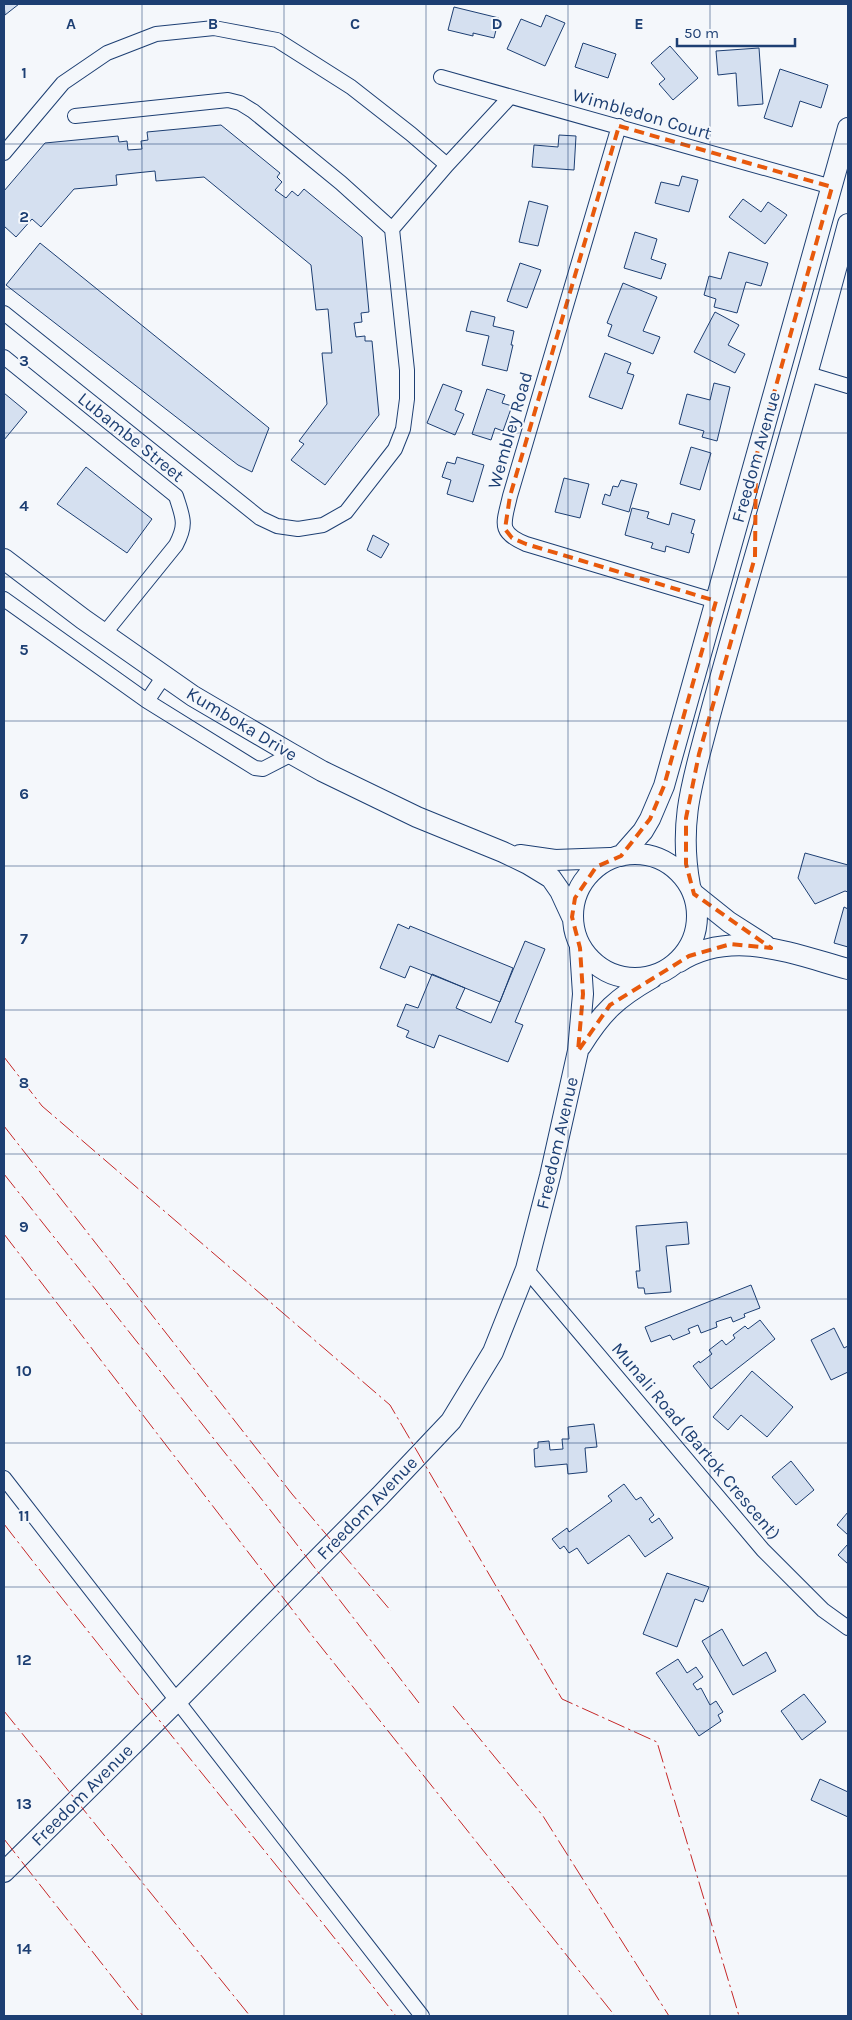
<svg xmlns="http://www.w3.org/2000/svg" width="852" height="2020" viewBox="0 0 852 2020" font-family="Karla,sans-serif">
  <rect width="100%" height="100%" fill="#f4f7fb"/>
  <path fill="#d5e0f0" stroke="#1d3f73" d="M4 4H19L5 15Z
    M454 7 499 18 494 38 473 33V36L448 30Z
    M546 15 565 23 545 66 507 49 521 19 541 27Z
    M583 43 616 54 608 78 575 67Z
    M670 46 698 78 673 100 659 84 665 79 651 63Z
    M759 48 763 104 738 106 736 73 718 75 716 51Z
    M780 69 828 85 821 108 800 101 792 127 764 118Z
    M221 125 280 173 277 177 282 182 275 190 286 198 292 191 298 196 304 189 362 237 369 312 361 313 362 322 354 323 356 337 365 336V341H372L379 415 325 485 291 460 304 444 299 441 327 404 322 353H332L328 309 316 310 311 265 204 177 156 181 155 171 116 175 117 185 74 189 41 227 32 219 16 237 4 226V191L45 143 118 136 119 142 127 141 128 150 142 149 141 141 148 140 147 132Z
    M559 135 576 136 574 170 532 167 534 145 558 147Z
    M682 176 698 180 689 212 655 203 661 182 679 186Z
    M743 199 761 212 768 202 787 215 765 244 729 217Z
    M529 201 548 206 538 246 519 242Z
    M635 232 657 239 651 259 666 264 661 279 624 268Z
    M40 243 269 428 252 472 238 465 6 285Z
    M729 252 768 263 761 286 746 282 737 313 714 307 716 299 704 295 709 276 721 279Z
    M520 263 541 270 527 308 507 301Z
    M623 283 657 297 643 331 660 337 653 354 608 336 612 325 607 323Z
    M471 311 495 317 493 326 514 331 511 345H513L507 371 482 365 489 336 466 331Z
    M715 312 739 325 728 345 745 354 735 373 694 352Z
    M605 353 631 363 627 373 634 375 622 409 589 397Z
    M714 383 730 387 717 441 702 437 704 431 679 424 687 394 710 400Z
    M443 384 462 391 455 410 464 414 455 435 427 423Z
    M487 389 505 395 502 403 512 406 503 431 495 428 491 440 472 434Z
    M4 393 27 412 4 440Z
    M691 447 711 453 700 490 680 484Z
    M457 457 484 465 473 502 447 494 451 480 442 477 447 462 455 464Z
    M86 467 152 519 127 553 57 504Z
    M564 478 589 484 580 518 555 512Z
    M621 480 637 484 629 512 602 504 605 494 610 496 613 486 618 487Z
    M632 508 649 512 647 518 669 525 672 513 695 520 691 533 694 534 689 553 666 546 665 552 651 548 653 543 625 535Z
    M373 535 389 544 381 558 367 550Z
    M805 853 848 865V892L845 891 815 904 798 878Z
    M844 907 848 909V947L834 943Z
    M398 924 409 929 410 926 513 968 500 1002 410 966 405 978 380 968Z
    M525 941 545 949 515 1022 523 1025 508 1062 439 1035 434 1048 406 1037 409 1031 397 1026 406 1004 418 1008 432 974 465 988 456 1008 491 1023Z
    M687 1222 689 1244 666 1246 671 1292 645 1294 644 1288H638L636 1271H640L636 1226Z
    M751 1285 760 1308 744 1314 745 1317 733 1322 731 1317 716 1322 717 1327 701 1333 698 1325 688 1329 690 1333 673 1340 670 1335 651 1342 645 1327Z
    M760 1320 775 1339 711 1389 693 1366 699 1361 700 1363 712 1354 709 1350 722 1340 726 1345 735 1338 733 1335 745 1326 748 1329Z
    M834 1328 844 1348 848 1346V1372L831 1380 811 1340Z
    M752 1371 793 1407 767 1437 741 1415 728 1430 713 1417Z
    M594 1424 597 1447 585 1448 587 1472 568 1474 567 1464 535 1467 534 1449 538 1448V1442L549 1441 550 1450 563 1449 562 1439H569L568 1427Z
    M791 1461 814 1490 796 1505 772 1477Z
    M624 1484 636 1500 641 1497 654 1515 649 1519 652 1523 659 1518 673 1538 645 1557 629 1535 588 1564 577 1548 569 1553 564 1546 560 1549 552 1539 567 1528 569 1532 612 1501 608 1496Z
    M848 1512V1535L837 1525Z
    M848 1544V1564L838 1555Z
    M667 1573 709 1587 703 1602 695 1599 677 1647 643 1634Z
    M722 1629 743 1666 766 1652 776 1671 733 1695 702 1641Z
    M678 1659 687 1673 696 1667 703 1677 693 1684 697 1690 701 1688 710 1705 716 1701 723 1712 718 1715 721 1721 699 1736 656 1673Z
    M804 1694 826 1722 802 1740 781 1711Z
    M820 1779 848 1792V1817L811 1800Z"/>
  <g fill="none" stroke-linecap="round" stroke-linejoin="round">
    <g stroke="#1d3f73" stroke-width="16">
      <path id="minor" d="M441 77 832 187
        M619 126 510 496C504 523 497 532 526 544L716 601
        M4 153 63 83 107 53 156 34 214 28 277 40 351 87 411 134 447 165
        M392 229 447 165 510 97
        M4 313 260 518 277 526 298 529 323 525 346 512 395 449 403 429 407 399V370L392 229 341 183 253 111 240 103 228 100 75 116
        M4 357 176 496C183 518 187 524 176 545L104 634
        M808 374 848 386
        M4 599 147 701 255 768 263 769 292 754
        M147 701 164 676
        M526 1269 763 1550 823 1610 848 1628
        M4 1478 422 2016"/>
    </g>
    <g stroke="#1d3f73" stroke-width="22">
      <path id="secondary" d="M4 559 83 619 193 696 292 754 322 771 417 817 503 852 528 864 551 878 560 891 572 917
        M573 916a62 62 0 1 1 124 0a62 62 0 1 1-124 0Z
        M520 855 555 860 610 858
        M621 856 643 831 650 819 664 786 848 128
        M690 886C678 821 693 780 709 719 723 667 738 615 753 563 786 450 818 337 848 224
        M694 894 729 922 765 945
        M679 962C732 928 793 954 848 969
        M581 1046C602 1012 617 998 652 978
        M4 1872 177 1701 380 1496 451 1421 493 1352 526 1269 550 1176 578 1051 583 994 580 948"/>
    </g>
    <use href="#minor" stroke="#f4f7fb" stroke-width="14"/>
    <use href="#secondary" stroke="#f4f7fb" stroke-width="20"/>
    <path stroke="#c62828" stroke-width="1" stroke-dasharray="18 4 2.5 4" stroke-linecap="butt" d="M4 1057 42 1106 390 1405 562 1699 657 1742 739 2016
      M4 1126 292 1494 391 1611
      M4 1174 271 1511 419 1703
      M4 1234 314 1638 615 2016
      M4 1524C132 1690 267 1851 396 2016
      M453 1706 543 1816 669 2016
      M4 1711 250 2016
      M4 1839 143 2016"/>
  </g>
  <path fill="none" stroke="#e8590c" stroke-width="4" stroke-dasharray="10 6" stroke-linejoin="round" d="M619 126 832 187 756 457 755 557 699 754 686 818V864L694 894 771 948 731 944 689 956 610 1005 578 1051 583 994 580 948 572 917 575 898 596 867 621 856 650 819 664 786 716 601 526 544 512 538 505 529 510 496Z"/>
  <path fill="none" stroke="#1d3f73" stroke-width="1" stroke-opacity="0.55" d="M142 4V2016M284 4V2016M426 4V2016M568 4V2016M710 4V2016M4 144H848M4 289H848M4 433H848M4 577H848M4 721H848M4 866H848M4 1010H848M4 1154H848M4 1299H848M4 1443H848M4 1587H848M4 1731H848M4 1876H848"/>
  <g text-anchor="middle" stroke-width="4" stroke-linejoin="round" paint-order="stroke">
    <g font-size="18" fill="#1d3f73" stroke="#f4f7fb">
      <text transform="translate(642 114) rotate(16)" y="6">Wimbledon Court</text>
      <text transform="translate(510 430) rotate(-74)" y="6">Wembley Road</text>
      <text transform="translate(131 437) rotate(39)" y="6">Lubambe Street</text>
      <text transform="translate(756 457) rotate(-74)" y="6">Freedom Avenue</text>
      <text transform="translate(242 724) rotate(31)" y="6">Kumboka Drive</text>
      <text transform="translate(557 1143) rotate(-77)" y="6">Freedom Avenue</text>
      <text transform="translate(696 1441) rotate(50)" y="6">Munali Road (Bartok Crescent)</text>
      <text transform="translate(367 1508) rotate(-46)" y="6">Freedom Avenue</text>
      <text transform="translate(82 1795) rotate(-45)" y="6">Freedom Avenue</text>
    </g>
  </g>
  <g font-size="16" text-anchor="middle" font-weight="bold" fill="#1d3f73" stroke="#f4f7fb" stroke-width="4" stroke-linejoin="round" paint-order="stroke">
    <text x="71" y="29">A</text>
    <text x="213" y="29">B</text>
    <text x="355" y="29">C</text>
    <text x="497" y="29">D</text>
    <text x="639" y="29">E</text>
    <text x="24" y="78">1</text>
    <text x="24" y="222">2</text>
    <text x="24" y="366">3</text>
    <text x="24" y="511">4</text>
    <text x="24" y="655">5</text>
    <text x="24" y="799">6</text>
    <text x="24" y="944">7</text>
    <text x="24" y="1088">8</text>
    <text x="24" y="1232">9</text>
    <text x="24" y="1376">10</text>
    <text x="24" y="1521">11</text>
    <text x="24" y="1665">12</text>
    <text x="24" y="1809">13</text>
    <text x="24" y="1954">14</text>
  </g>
  <rect width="852" height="2020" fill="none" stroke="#1d3f73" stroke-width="10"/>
  <path d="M677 38v8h118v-8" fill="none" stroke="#1d3f73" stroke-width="2.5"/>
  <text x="684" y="38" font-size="15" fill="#1d3f73" stroke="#f4f7fb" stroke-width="4" paint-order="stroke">50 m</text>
</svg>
